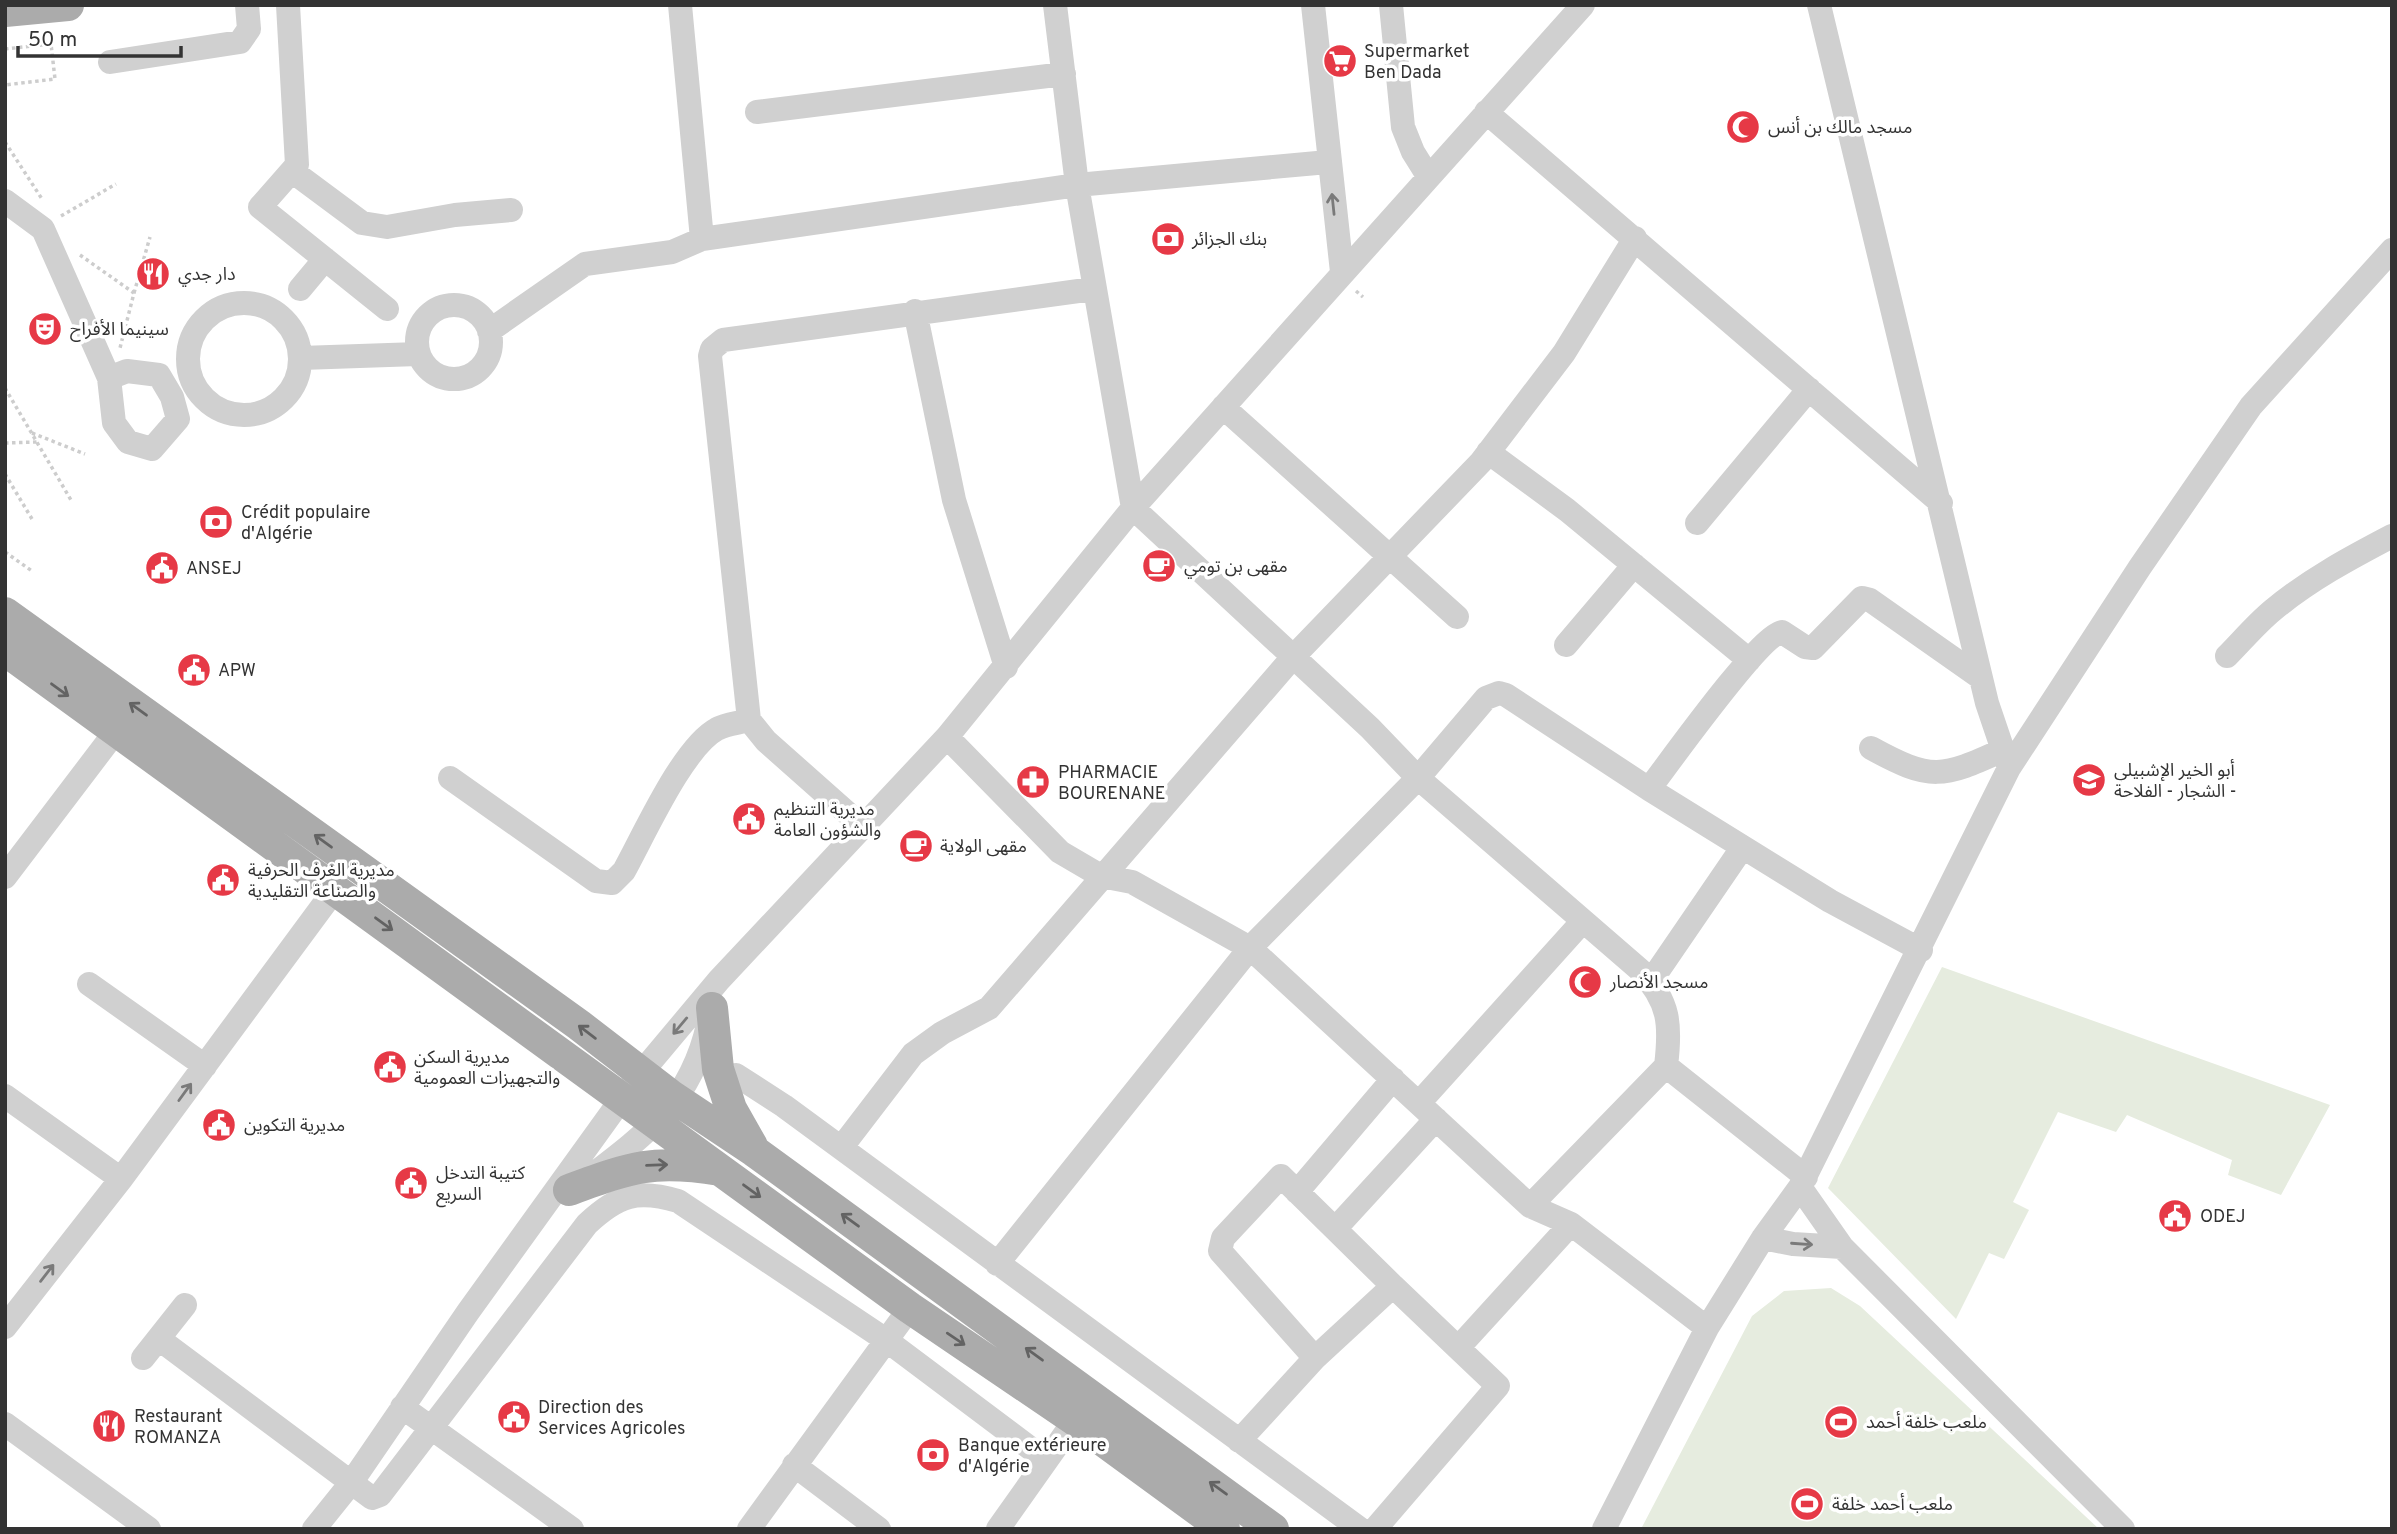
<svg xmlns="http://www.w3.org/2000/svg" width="2397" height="1534" viewBox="0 0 2397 1534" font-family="Overpass,'Noto Sans Arabic',sans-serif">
  <rect width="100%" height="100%" fill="#fff"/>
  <path fill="#e6ecdf" d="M1942 967 2330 1105 2281 1195 2228 1175 2232 1160 2127 1115 2116 1132 2058 1112 2013 1202 2029 1210 2004 1259 1989 1253 1956 1319 1828 1188Z
    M1831 1288 1860 1306 2099 1529H1641L1752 1316 1784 1291Z"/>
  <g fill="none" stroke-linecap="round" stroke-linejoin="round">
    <path stroke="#cdcdcd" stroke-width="3.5" stroke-dasharray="3.5 3.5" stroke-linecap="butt" d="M5 49 51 44 55 79 5 85
      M5 142 42 199
      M61 216 116 184
      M80 255 134 293 120 348
      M1356 291 1363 297
      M134 293 150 237
      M5 388 71 500
      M32 433 85 454
      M5 443 37 442
      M5 474 32 519
      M5 552 32 571"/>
    <path stroke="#d0d0d0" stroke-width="24" d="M288 5 297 165 260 207 387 309
      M680 5 702 239
      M1055 5 1077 185 1133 508 1370 728 1418 778 1640 970C1670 1002 1671 1025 1666 1066L1806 1177
      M1313 5 1342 272
      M1391 5 1403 127 1413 152 1428 176
      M1819 5 1987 703 2009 768
      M110 62 240 42 249 29 247 5
      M757 112 1064 74
      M1486 112 1941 503
      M292 171 362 223 387 227 455 215 511 210
      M5 201 43 229 109 378 114 423 128 442 152 449 178 419 172 397 159 375 127 371 109 378
      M300 289 325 259
      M188 359a56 56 0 1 1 112 0a56 56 0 1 1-112 0Z
      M417 342a37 37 0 1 1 74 0a37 37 0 1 1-74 0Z
      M915 311 954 500 1006 667
      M489 331 585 264 672 252 702 239 1077 185 1328 162
      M301 358 418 354
      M1223 407 1457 617
      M1488 452 1567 510 1749 660
      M1697 523 1809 389
      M1566 645 1634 565
      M2227 656C2242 641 2256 624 2273 610 2309 580 2350 558 2392 536
      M947 737 1060 852 1101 876 1132 882 1250 948 1530 1206 1571 1224 1707 1328
      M1871 748C1931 781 1942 778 2003 750
      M450 778 596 881 612 883 624 871C644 835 683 747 717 729 725 724 739 723 749 720
      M863 827 766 741 749 720 710 356 712 349 723 340 1093 289
      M5 877 116 731
      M1921 950 1830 901 1649 789C1669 763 1759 636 1782 632L1805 647 1813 648 1862 598 1870 600 1981 678
      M1651 981 1742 848
      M89 984 205 1066
      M722 1078 736 1075 784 1106 1360 1529
      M5 1096 121 1179
      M1419 1103 1583 921
      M841 1148 913 1054 942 1033 989 1008 1293 657 1481 462 1564 353 1635 238
      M590 1177C649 1132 691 1100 708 1025
      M1800 1187 1842 1247 2123 1529
      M1297 1192 1393 1079
      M1530 1206 1666 1066
      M1763 1238 1793 1244 1842 1247
      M997 1264 1250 948 1418 778 1486 698 1499 693 1506 695 1649 789
      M1393 1286 1335 1229 1436 1119
      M5 1327 121 1179 336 888
      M159 1339 372 1498 380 1495 587 1224C618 1195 637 1189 678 1201L886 1340 1046 1460
      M143 1358 185 1305
      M1315 1358 1220 1251 1223 1238 1281 1176 1335 1229
      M402 1407 572 1529
      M5 1424 149 1529
      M1239 1441 1315 1358 1393 1286 1458 1348 1571 1224
      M794 1465 879 1529
      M314 1529 351 1483 468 1312 636 1079 719 980 947 737 1133 508 1583 5
      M749 1529 910 1308
      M998 1529 1075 1420
      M1375 1529 1498 1386 1458 1348
      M1604 1529 1707 1328 1763 1238 1800 1187 2009 768 2140 567 2251 406 2392 250"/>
    <path stroke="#ababab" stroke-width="32" d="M5 11 68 5
      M5 613 579 1025 670 1095 754 1151 1273 1529
      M5 650 910 1308 1075 1420 1224 1529
      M712 1008 718 1069 731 1109 752 1146
      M569 1190C632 1167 653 1159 720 1170"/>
  </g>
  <defs><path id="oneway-shaft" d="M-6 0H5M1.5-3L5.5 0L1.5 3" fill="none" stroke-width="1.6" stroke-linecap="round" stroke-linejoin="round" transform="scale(1.75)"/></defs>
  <g stroke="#7a7a7a">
    <use href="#oneway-shaft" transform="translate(1333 204) rotate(-96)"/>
    <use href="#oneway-shaft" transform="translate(680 1026) rotate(130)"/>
    <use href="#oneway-shaft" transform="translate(185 1092) rotate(-54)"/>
    <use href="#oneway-shaft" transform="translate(1802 1244) rotate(4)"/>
    <use href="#oneway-shaft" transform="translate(47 1273) rotate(-52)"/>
  </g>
  <g stroke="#636363">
    <use href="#oneway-shaft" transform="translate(60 690) rotate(36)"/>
    <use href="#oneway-shaft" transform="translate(138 709) rotate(-144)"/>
    <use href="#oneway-shaft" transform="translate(323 841) rotate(-144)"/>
    <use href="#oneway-shaft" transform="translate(384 924) rotate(36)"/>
    <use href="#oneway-shaft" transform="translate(587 1032) rotate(-143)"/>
    <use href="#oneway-shaft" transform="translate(657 1165) rotate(-2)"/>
    <use href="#oneway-shaft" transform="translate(752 1191) rotate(36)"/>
    <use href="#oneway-shaft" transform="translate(850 1220) rotate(-144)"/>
    <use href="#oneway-shaft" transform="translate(956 1339) rotate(34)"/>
    <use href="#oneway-shaft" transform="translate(1034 1354) rotate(-144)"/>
    <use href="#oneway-shaft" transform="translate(1218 1488) rotate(-144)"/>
  </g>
  <defs>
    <g id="supermarket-disc" transform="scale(1.75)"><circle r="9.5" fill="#e63946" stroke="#fff"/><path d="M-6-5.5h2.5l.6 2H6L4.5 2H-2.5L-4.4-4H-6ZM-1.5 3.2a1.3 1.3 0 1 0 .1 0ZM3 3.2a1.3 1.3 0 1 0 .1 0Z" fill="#fff"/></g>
    <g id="mosque-disc" transform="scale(1.75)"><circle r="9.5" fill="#e63946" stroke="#fff"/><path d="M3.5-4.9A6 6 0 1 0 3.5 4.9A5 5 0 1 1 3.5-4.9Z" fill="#fff"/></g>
    <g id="bank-disc" transform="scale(1.75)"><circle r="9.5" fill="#e63946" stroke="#fff"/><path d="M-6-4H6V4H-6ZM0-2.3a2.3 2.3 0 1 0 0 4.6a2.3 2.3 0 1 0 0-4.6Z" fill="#fff"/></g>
    <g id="restaurant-disc" transform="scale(1.75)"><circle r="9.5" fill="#e63946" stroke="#fff"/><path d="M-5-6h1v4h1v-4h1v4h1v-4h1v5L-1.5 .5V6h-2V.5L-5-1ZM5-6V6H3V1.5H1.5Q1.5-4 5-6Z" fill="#fff"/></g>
    <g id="theatre-disc" transform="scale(1.75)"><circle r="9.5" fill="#e63946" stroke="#fff"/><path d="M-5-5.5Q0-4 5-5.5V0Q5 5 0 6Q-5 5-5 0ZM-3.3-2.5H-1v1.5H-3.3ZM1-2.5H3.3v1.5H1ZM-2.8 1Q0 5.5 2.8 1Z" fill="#fff"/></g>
    <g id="cafe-disc" transform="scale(1.75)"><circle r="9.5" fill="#e63946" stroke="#fff"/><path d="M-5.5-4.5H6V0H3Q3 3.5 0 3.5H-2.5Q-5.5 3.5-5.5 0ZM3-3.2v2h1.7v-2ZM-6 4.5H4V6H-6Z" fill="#fff"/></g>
    <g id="civic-disc" transform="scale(1.75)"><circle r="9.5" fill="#e63946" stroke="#fff"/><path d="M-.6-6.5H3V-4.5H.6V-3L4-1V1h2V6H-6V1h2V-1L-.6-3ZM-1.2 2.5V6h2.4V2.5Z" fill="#fff"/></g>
    <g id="school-disc" transform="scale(1.75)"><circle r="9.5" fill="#e63946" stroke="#fff"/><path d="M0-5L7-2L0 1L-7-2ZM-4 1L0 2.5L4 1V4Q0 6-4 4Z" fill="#fff"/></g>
    <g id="pharmacy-disc" transform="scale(1.75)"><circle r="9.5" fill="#e63946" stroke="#fff"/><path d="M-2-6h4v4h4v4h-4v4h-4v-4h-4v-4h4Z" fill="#fff"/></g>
    <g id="stadium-disc" transform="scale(1.75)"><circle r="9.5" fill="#e63946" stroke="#fff"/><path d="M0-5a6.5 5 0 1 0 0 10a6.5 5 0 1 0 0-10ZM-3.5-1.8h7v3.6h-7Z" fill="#fff"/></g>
  </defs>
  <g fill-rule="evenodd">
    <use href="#supermarket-disc" x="1340" y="61"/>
    <use href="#mosque-disc" x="1743" y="127"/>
    <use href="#bank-disc" x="1168" y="239"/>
    <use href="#restaurant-disc" x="153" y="274"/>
    <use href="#theatre-disc" x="45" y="329"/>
    <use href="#bank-disc" x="216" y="522"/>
    <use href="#cafe-disc" x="1159" y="566"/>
    <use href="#civic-disc" x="162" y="568"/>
    <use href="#civic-disc" x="194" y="670"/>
    <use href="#school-disc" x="2089" y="780"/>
    <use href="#pharmacy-disc" x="1033" y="782"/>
    <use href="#civic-disc" x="749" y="819"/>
    <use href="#cafe-disc" x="916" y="846"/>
    <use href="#civic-disc" x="223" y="880"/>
    <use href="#mosque-disc" x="1585" y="982"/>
    <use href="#civic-disc" x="390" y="1067"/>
    <use href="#civic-disc" x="219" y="1125"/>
    <use href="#civic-disc" x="411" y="1183"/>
    <use href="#civic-disc" x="2175" y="1216"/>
    <use href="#civic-disc" x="514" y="1417"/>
    <use href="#stadium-disc" x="1841" y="1422"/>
    <use href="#restaurant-disc" x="109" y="1426"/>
    <use href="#bank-disc" x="933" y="1455"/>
    <use href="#stadium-disc" x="1807" y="1504"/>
  </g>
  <g text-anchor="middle" stroke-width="7" stroke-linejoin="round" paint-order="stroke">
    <g font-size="18" fill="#333" stroke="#fff" text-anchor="start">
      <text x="1364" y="57">Supermarket<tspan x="1364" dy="21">Ben Dada</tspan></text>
      <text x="1768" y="133">مسجد مالك بن أنس</text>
      <text x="1192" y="245">بنك الجزائر</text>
      <text x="178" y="280">دار جدي</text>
      <text x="70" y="335">سينيما الأفراح</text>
      <text x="241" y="518">Crédit populaire<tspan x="241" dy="21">d'Algérie</tspan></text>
      <text x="1184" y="572">مقهى بن تومي</text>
      <text x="186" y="574">ANSEJ</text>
      <text x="218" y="676">APW</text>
      <text x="2114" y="776">أبو الخير الإشبيلي<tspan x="2114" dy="21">الشجار - الفلاحة -</tspan></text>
      <text x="1058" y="778">PHARMACIE<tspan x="1058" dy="21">BOURENANE</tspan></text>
      <text x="774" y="815">مديرية التنظيم<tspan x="774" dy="21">والشؤون العامة</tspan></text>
      <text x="940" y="852">مقهى الولاية</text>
      <text x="248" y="876">مديرية الغرف الحرفية<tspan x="248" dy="21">والصناعة التقليدية</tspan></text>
      <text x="1610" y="988">مسجد الأنصار</text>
      <text x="414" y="1063">مديرية السكن<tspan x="414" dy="21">والتجهيزات العمومية</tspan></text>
      <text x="244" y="1131">مديرية التكوين</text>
      <text x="436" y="1179">كتيبة التدخل<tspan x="436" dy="21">السريع</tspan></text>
      <text x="2200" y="1222">ODEJ</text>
      <text x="538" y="1413">Direction des<tspan x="538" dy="21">Services Agricoles</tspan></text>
      <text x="134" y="1422">Restaurant<tspan x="134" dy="21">ROMANZA</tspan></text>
      <text x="1866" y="1428">ملعب خلفة أحمد</text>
      <text x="958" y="1451">Banque extérieure<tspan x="958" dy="21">d'Algérie</tspan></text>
      <text x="1832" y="1510">ملعب أحمد خلفة</text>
    </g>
  </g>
  <rect width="2397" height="1534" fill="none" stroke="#333333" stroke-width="14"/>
  <path d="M18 46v10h163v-10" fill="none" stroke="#333333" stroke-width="3.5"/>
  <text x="28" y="46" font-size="21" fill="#333333" stroke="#ffffff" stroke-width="5" paint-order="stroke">50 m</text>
</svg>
